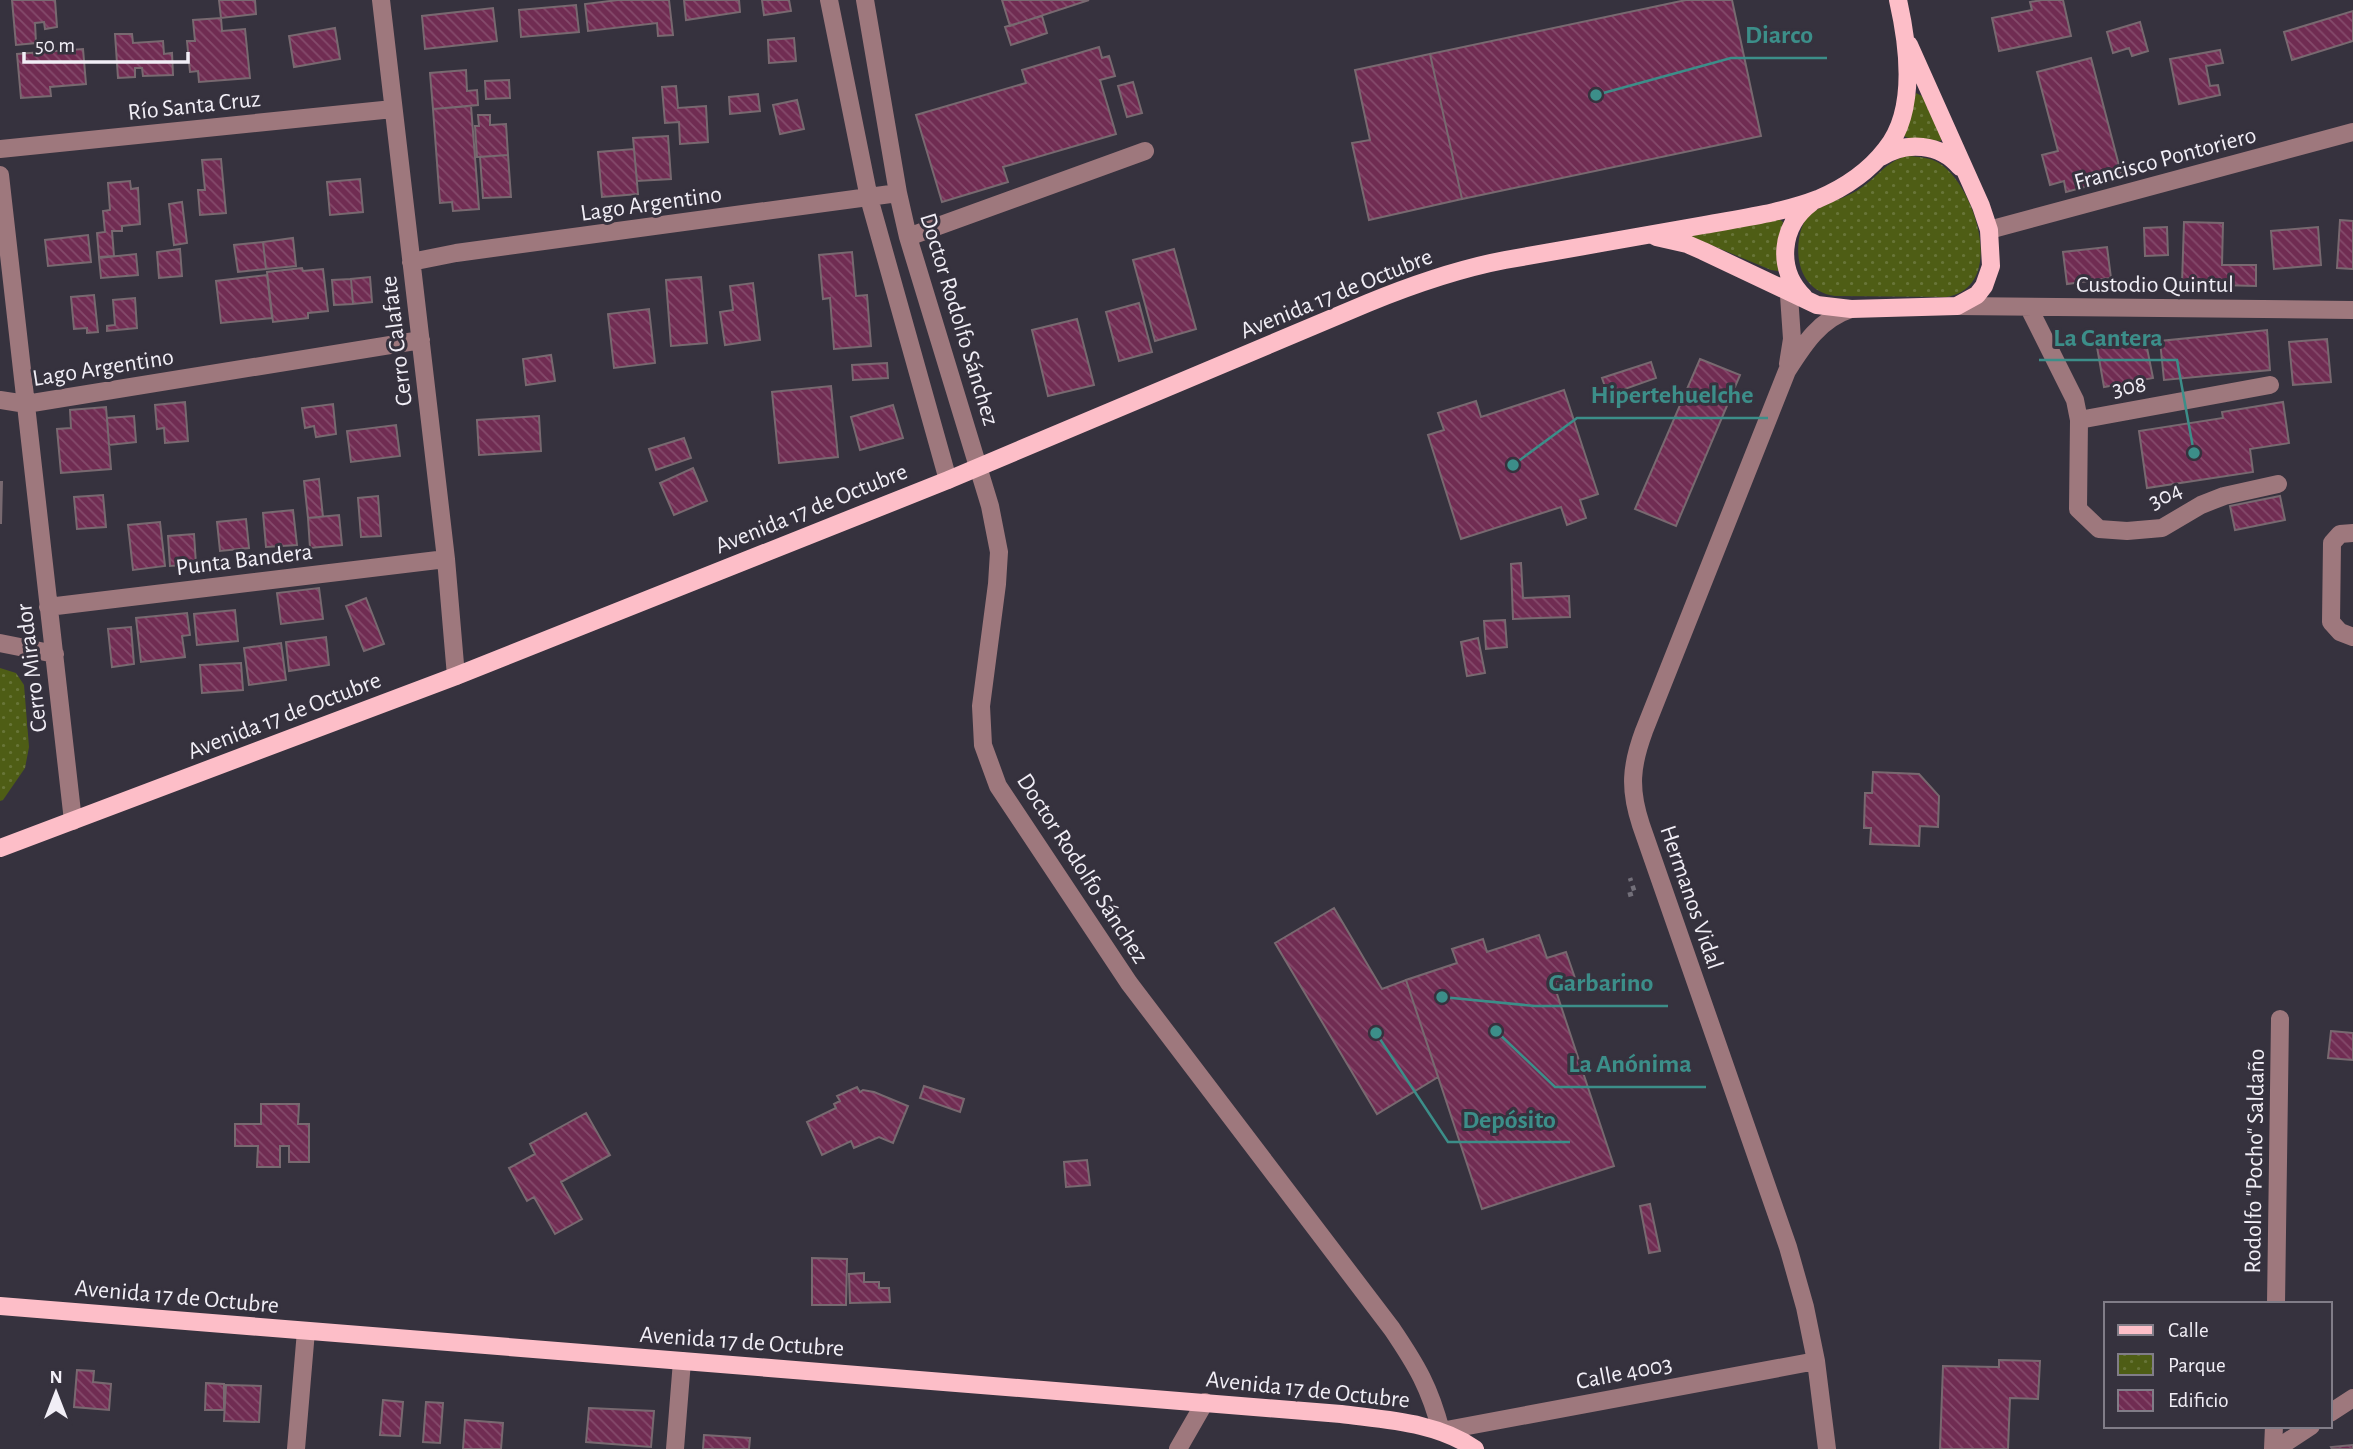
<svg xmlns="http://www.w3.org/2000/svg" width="2353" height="1449" viewBox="0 0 2353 1449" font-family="'Alegreya Sans',sans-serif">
  <defs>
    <pattern id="park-dots" width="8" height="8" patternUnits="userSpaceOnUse" patternTransform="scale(1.75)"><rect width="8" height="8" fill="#4e5d15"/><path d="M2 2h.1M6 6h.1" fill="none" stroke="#687538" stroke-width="1.8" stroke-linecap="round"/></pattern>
    <pattern id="building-back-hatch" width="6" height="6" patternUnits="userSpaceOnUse" patternTransform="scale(1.75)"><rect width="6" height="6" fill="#702c52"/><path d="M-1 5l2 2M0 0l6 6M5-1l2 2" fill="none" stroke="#854b6c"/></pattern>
  </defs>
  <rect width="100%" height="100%" fill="#36323e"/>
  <path fill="url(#park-dots)" d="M1916 93 1922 96 1941 137V141L1910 139 1904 136Z
    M1907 156C1919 157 1929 157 1939 163 1975 185 2008 288 1946 297L1835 296C1806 292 1795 267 1799 239 1800 232 1802 225 1806 219 1819 204 1842 200 1858 190 1876 179 1886 161 1907 156Z
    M1779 219 1783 222 1778 242 1779 270 1778 271 1771 270 1692 237 1693 234Z
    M0 668 16 673 24 685 29 747 25 768 3 800 0 801Z"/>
  <path fill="url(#building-back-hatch)" stroke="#786970" stroke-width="2" d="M12 0H55L57 27 45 29 44 22 35 23 36 43 16 45Z
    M219 0H255L256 14 221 18Z
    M618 0H669L673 35 658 36 657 23 588 31 585 4Z
    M684 0H739L740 12 686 20Z
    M762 0H789L791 11 764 15Z
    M1002 0H1089L1010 26Z
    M1686 0H1732L1761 136 1462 199 1430 54Z
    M2042 0H2063L2071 36 1999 51 1992 18 2032 10 2030 2Z
    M576 5 579 32 521 37 519 10Z
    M493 8 497 41 425 49 422 16Z
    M2353 11V41L2292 60 2284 32Z
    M1042 16 1047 33 1011 45 1005 27Z
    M221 18 222 31 245 29 250 78 199 82 198 71 190 72 187 41H195L193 20Z
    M2140 22 2148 51 2132 56 2129 48 2113 53 2107 32Z
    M335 28 340 59 294 67 289 36Z
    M115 34H132L133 43 163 41 164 54 172 53 173 75 143 76 142 68H135V77L118 78Z
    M794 38 796 61 769 63 768 40Z
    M1099 47 1102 58 1109 56 1115 76 1100 80 1116 134 1003 167 1008 182 942 202 916 115 1026 83 1022 70Z
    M83 49 86 84 50 87 51 96 21 98 17 54Z
    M2220 50 2223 63 2206 66 2210 86 2218 85 2220 95 2179 104 2170 59Z
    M1430 54 1462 199 1369 220 1352 143 1370 140 1355 70Z
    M2091 58 2122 177 2066 192 2064 181 2050 185 2042 155 2058 151 2037 72Z
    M466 70 467 91 477 90 478 105 433 109 430 73Z
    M509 80 510 98 486 99 485 81Z
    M1133 82 1142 113 1127 117 1118 86Z
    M676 86 678 108 706 106 708 142 680 144 679 122 665 123 662 87Z
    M758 94 760 111 730 114 729 97Z
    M797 100 804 129 780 134 773 105Z
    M471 106 479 209 453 211 452 202 440 203 433 109Z
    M478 115H490V125L506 124 508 155 477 157 475 126H479Z
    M668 136 671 179 637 181 633 138Z
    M634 149 638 194 602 197 598 152Z
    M508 155 511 197 483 198 480 157Z
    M221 159 226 213 200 215 198 190H205L202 160Z
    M360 179 363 212 330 215 327 182Z
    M130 181 131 189 138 188 140 224 122 226V231H112L114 256 99 257 97 233 105 232 103 211 110 210 108 183Z
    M182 202 187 243 174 245 169 204Z
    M2340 220 2353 221V269L2337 268Z
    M2184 222 2223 223 2222 265H2256V286L2182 284Z
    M2167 227 2168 255 2145 256 2144 228Z
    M2318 227 2321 265 2274 269 2271 231Z
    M88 235 91 262 48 266 45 240Z
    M293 238 296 266 266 269 263 242Z
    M263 242 266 269 238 272 234 245Z
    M2107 247 2111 278 2067 284 2063 252Z
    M180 249 182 276 159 278 157 252Z
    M1174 249 1196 329 1155 341 1133 260Z
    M852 252 856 296 867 295 871 346 834 349 830 298 823 299 819 255Z
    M136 254 138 275 101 278 99 258Z
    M302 268 303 271 323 269 328 311 308 313V318L273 322 267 272Z
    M267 275 272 318 221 323 216 281Z
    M370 277 372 302 353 304 351 279Z
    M701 277 707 343 671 346 666 280Z
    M351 279 353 304 334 305 332 280Z
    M753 283 760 340 725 345 720 312 733 310 730 286Z
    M94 295 98 332 87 333V328L74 329 71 297Z
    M135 298 137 328 107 331V326L115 325 113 300Z
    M1139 303 1152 352 1119 361 1106 312Z
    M649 309 655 363 614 368 608 314Z
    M1077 319 1094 385 1048 396 1032 330Z
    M2267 330 2270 370 2164 380 2160 341Z
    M2145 338 2153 378 2104 387 2097 347Z
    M2327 339 2331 382 2293 385 2289 342Z
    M551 355 555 381 526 385 523 359Z
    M1700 359 1740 375 1676 526 1635 509Z
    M1651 362 1656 378 1608 395 1602 378Z
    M887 363 888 378 853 380 852 365Z
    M831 386 838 457 779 463 772 392Z
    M1564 390 1598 494 1580 500 1586 518 1567 525 1561 507 1461 539 1428 435 1444 430 1438 413 1476 401 1481 417Z
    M185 402 188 441 165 443 164 428 157 429 155 405Z
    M2283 402 2289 443 2250 449 2253 472 2147 488 2139 431 2223 418 2222 412Z
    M333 404 336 434 316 437 314 426 305 428 302 408Z
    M893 405 903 438 860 450 851 417Z
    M106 407 111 469 61 473 57 429 71 428 70 410Z
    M134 416 136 442 109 445 107 418Z
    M539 416 541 451 479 455 477 420Z
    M396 425 400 456 351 462 347 431Z
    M684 438 691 458 656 470 649 449Z
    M693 468 707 501 674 515 660 483Z
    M319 479 323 517 308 518 304 481Z
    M0 482H2L1 523H0Z
    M103 495 106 527 77 529 74 497Z
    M378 496 381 536 361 537 358 498Z
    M2280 496 2285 520 2235 530 2230 506Z
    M293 510 297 545 266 547 263 513Z
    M339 515 342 545 310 548 308 518Z
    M246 519 249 548 220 551 217 522Z
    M160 522 165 566 133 570 128 525Z
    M194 534 196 564 170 566 168 536Z
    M1521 563 1523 598 1569 596 1570 617 1513 619 1511 564Z
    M319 588 323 619 281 624 277 593Z
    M366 598 384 644 364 651 346 606Z
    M235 610 238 641 197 645 194 614Z
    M187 613 190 635 182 636 185 657 141 662 136 618Z
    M1505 620 1507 647 1486 649 1484 621Z
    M131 627 134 664 112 667 108 629Z
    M326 637 329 665 289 671 286 642Z
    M1478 638 1485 673 1467 676 1461 642Z
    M281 643 286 680 249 685 244 648Z
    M241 663 243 690 202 693 200 665Z
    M1873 772 1919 774 1939 796 1938 827 1920 826 1919 846 1870 844 1871 828H1864L1865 793H1872Z
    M1334 908 1382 989 1406 980 1438 1077 1377 1114 1275 943Z
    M1539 935 1547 958 1566 952 1575 978 1554 985 1614 1166 1482 1209 1406 980 1457 963 1452 949 1483 939 1487 952Z
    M2331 1031 2353 1033V1060L2328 1058Z
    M924 1086 964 1099 960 1112 920 1098Z
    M857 1087 860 1092 863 1090 874 1092 908 1106 893 1143 879 1137 854 1148 851 1141 822 1155 807 1122 836 1108 834 1104 840 1101 837 1096Z
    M261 1104H299L298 1124H309V1162H289V1146H280V1167H257L258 1146H235V1124H261Z
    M586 1113 610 1155 561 1182 582 1219 555 1234 534 1197 527 1201 509 1168 535 1154 530 1144Z
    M1087 1160 1090 1185 1066 1187 1064 1162Z
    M1650 1204 1660 1251 1649 1253 1640 1206Z
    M812 1258 847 1259 846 1305H812Z
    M864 1273V1282H879V1288H889L890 1302 850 1303 849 1274Z
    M1999 1360 2040 1361 2038 1399 2010 1398 2008 1449H1940L1943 1366 1999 1367Z
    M77 1370 94 1371 93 1382 111 1384 109 1410 74 1407Z
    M206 1383 224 1384V1410H205Z
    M226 1385 261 1386 259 1422 224 1421Z
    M383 1400 403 1402 400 1436 380 1435Z
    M426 1402 443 1403 440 1443 423 1442Z
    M589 1408 654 1411 651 1447 586 1442Z
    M465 1420 503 1423 501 1449H463Z
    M704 1435 750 1438 749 1449H703Z
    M2353 1445V1449H2332L2331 1447Z"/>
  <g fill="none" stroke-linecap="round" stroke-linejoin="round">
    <path stroke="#726f79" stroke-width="4.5" stroke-dasharray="5 5" stroke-linecap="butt" d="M1628 895 1635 893 1630 878"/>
    <path stroke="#9e787d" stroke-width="18" d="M381 0 446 559 456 676
      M829 0 869 198 948 480
      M865 0 898 193 908 237 990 506 999 552 997 584 981 706 983 745 998 786 1129 983 1392 1329C1417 1366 1430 1388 1441 1431L1816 1361
      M0 149 393 109
      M0 175 73 821
      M1989 230 2353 132
      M908 237 1145 151
      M411 262 456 253 898 193
      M1957 306 2353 310
      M2029 308 2075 400 2079 420 2078 509 2099 529 2127 531 2162 528 2201 505 2224 496 2278 484
      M1788 364 1792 339 1788 281
      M0 400 26 404 421 340
      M2079 420 2270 385
      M2353 533 2340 534 2332 543 2331 622 2340 632 2353 637
      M48 607 446 559
      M0 643 55 654
      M2276 1304 2280 1019
      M2330 1413 2353 1398
      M296 1449 306 1331
      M675 1449 682 1361
      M1178 1449 1205 1402
      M1827 1449 1816 1361 1805 1307 1788 1247 1641 825C1629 789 1631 766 1644 731L1787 371C1804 344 1820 319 1851 309
      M2273 1449 2274 1426
      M2276 1449 2311 1426"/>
    <path stroke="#fdbec8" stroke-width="18" d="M1881 157C1906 141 1940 143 1960 167
      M1656 237 1687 244 1703 251 1817 305 1851 309 1957 306 1977 295 1984 286 1991 266 1989 230 1981 206 1909 45
      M1804 297C1776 270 1780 226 1811 203
      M0 848 456 676 948 480 1368 303C1412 285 1458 269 1505 260 1571 248 1638 237 1704 225 1742 218 1782 213 1818 199 1844 188 1869 171 1886 149 1917 111 1908 44 1898 0
      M0 1306 1341 1414C1386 1420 1437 1422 1475 1449"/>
  </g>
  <g text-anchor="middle" stroke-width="6" stroke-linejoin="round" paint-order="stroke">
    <g font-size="24" fill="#f1eef6" stroke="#36323e">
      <text transform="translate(194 105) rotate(-6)" y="8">Río Santa Cruz</text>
      <text transform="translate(2165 158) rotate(-15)" y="8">Francisco Pontoriero</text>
      <text transform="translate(651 203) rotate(-8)" y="8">Lago Argentino</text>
      <text x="2155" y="292">Custodio Quintul</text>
      <text transform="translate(1336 293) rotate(-22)" y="8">Avenida 17 de Octubre</text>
      <text transform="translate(960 319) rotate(73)" y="8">Doctor Rodolfo Sánchez</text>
      <text transform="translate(396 341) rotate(-97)" y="8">Cerro Calafate</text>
      <text transform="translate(103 367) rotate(-9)" y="8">Lago Argentino</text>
      <text transform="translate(2129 386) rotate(-10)" y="8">308</text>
      <text transform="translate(2165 495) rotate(-25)" y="8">304</text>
      <text transform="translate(811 508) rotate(-22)" y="8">Avenida 17 de Octubre</text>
      <text transform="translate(244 559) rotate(-7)" y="8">Punta Bandera</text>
      <text transform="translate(31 668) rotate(-97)" y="8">Cerro Mirador</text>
      <text transform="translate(284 715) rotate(-21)" y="8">Avenida 17 de Octubre</text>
      <text transform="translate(1083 868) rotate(57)" y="8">Doctor Rodolfo Sánchez</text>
      <text transform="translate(1692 897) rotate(71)" y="8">Hermanos Vidal</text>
      <text transform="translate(2254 1161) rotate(-89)" y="8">Rodolfo "Pocho" Saldaño</text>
      <text transform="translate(177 1296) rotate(5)" y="8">Avenida 17 de Octubre</text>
      <text transform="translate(742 1341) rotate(4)" y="8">Avenida 17 de Octubre</text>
      <text transform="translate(1624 1372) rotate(-11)" y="8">Calle 4003</text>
      <text transform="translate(1308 1389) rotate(6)" y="8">Avenida 17 de Octubre</text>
    </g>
  </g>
  <path fill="none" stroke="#3c8e89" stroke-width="2.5" d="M1596 95L1731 58H1827M2194 453L2177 360H2039M1513 465L1577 418H1768M1442 997L1535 1006H1668M1496 1031L1555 1087H1706M1376 1033L1448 1142H1570"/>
  <g fill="#3c8e89" stroke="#36323e" stroke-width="2.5">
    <circle cx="1596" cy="95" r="7"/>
    <circle cx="2194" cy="453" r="7"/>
    <circle cx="1513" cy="465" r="7"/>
    <circle cx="1442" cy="997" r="7"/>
    <circle cx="1496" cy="1031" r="7"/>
    <circle cx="1376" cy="1033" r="7"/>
  </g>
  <g font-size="26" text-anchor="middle" font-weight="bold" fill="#3c8e89" stroke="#36323e" stroke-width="6" stroke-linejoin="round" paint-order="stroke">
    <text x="1779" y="43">Diarco</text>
    <text x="2108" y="346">La Cantera</text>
    <text x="1672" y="403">Hipertehuelche</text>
    <text x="1601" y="991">Garbarino</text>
    <text x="1630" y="1072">La Anónima</text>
    <text x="1509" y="1128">Depósito</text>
  </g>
  <rect x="2104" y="1302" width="228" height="126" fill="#36323e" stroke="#817d88" stroke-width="2"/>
  <rect x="2118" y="1325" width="35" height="10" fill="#fdbec8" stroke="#817d88" stroke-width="2"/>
  <text x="2168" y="1337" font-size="21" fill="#f1eef6">Calle</text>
  <rect x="2118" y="1354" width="35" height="21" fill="url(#park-dots)" stroke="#817d88" stroke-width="2"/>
  <text x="2168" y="1372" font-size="21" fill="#f1eef6">Parque</text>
  <rect x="2118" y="1390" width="35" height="21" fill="url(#building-back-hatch)" stroke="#817d88" stroke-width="2"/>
  <text x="2168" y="1407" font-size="21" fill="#f1eef6">Edificio</text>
  <g transform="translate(56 1393)" stroke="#36323e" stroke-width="5" paint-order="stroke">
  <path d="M0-5L12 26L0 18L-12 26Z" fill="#f1eef6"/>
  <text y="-10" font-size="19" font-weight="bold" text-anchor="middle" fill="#f1eef6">N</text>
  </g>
  <path d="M24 52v10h164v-10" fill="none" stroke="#f1eef6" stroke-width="3.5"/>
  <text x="35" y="52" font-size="21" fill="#f1eef6" stroke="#36323e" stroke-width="5" paint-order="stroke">50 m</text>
</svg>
